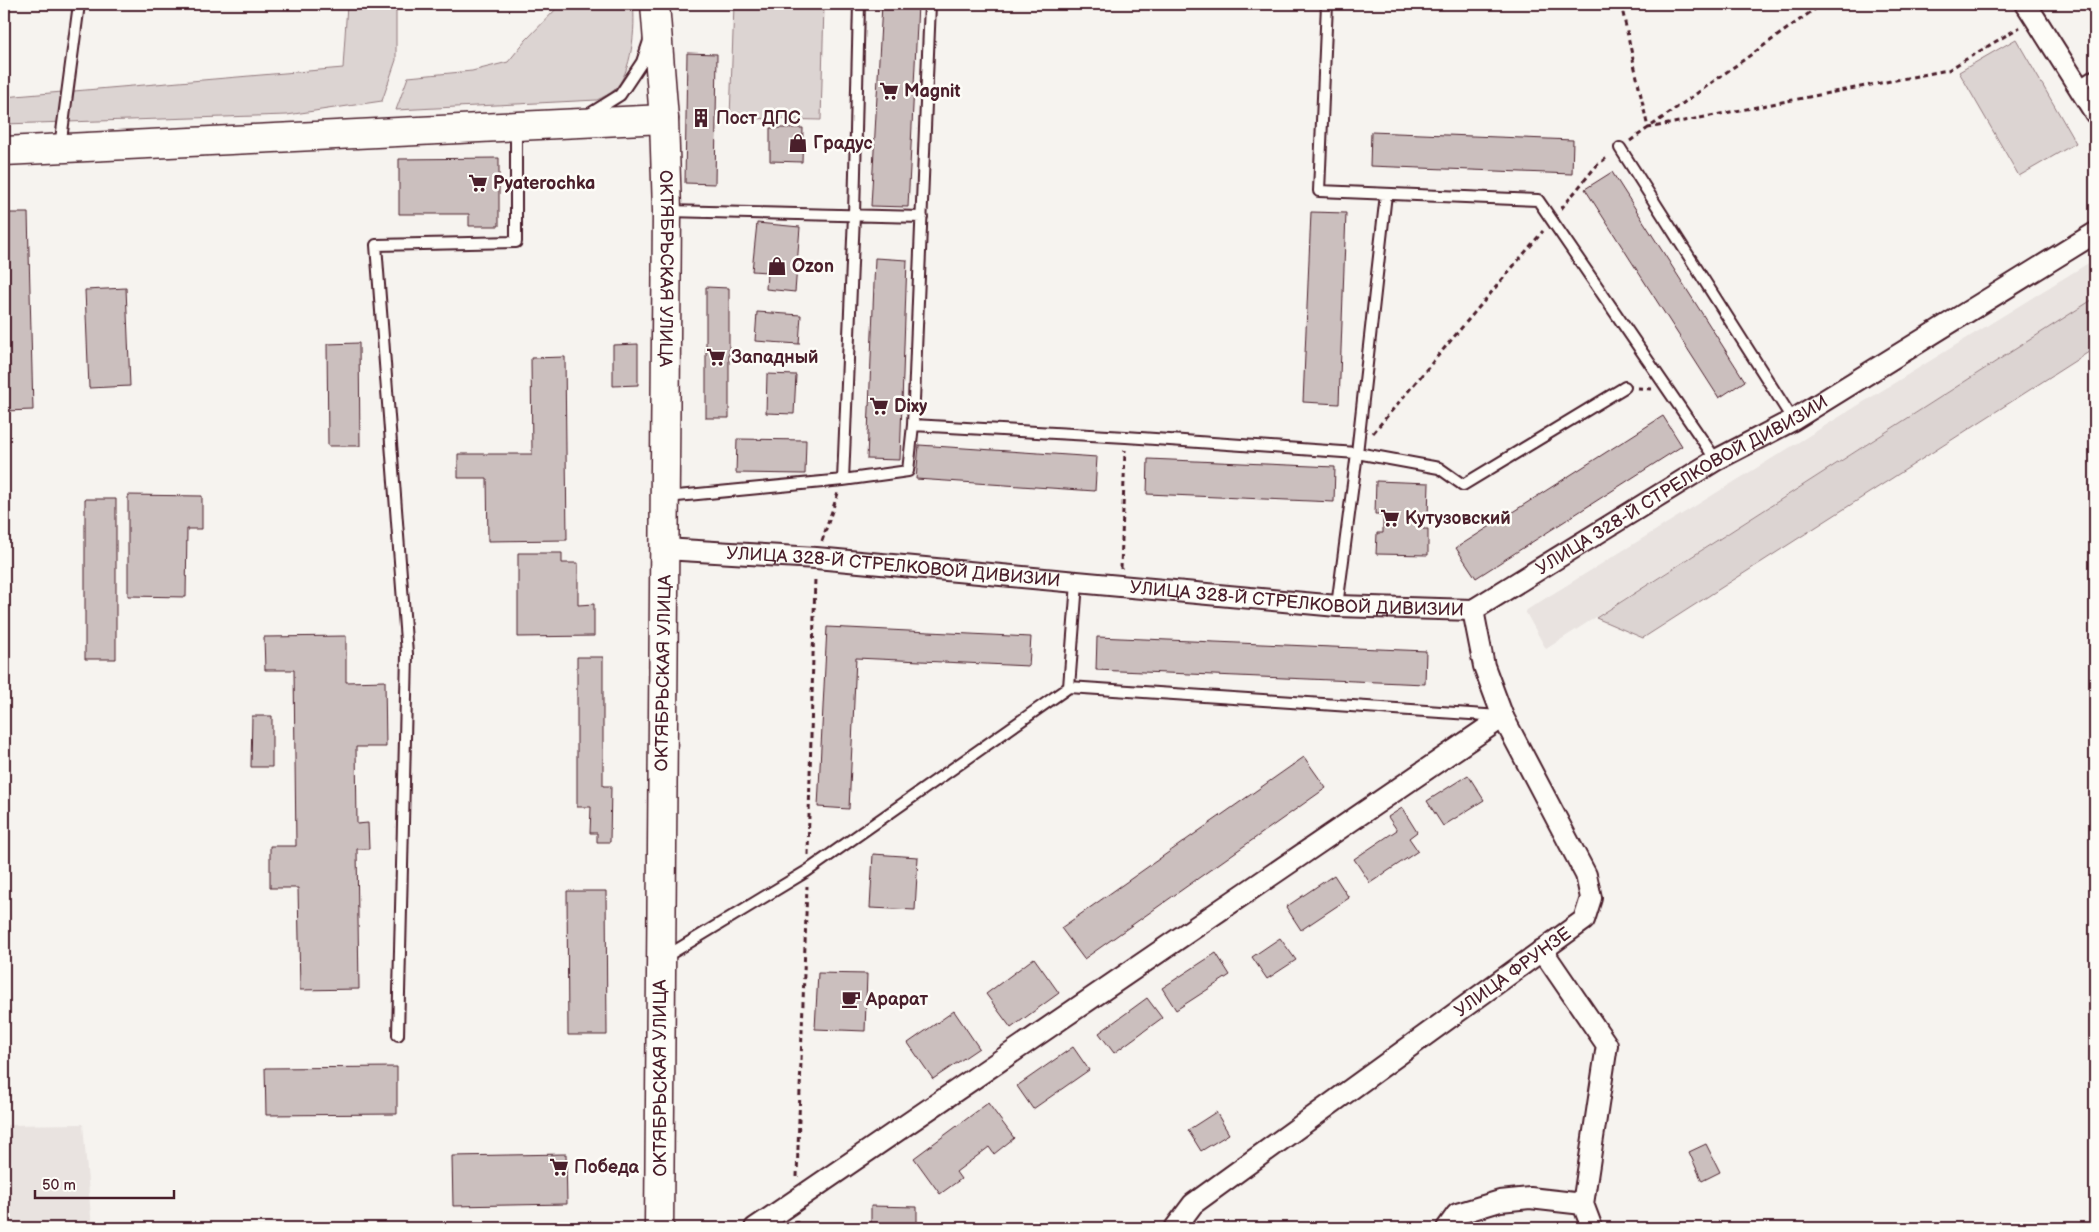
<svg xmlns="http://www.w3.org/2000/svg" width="2099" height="1232" viewBox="0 0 2099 1232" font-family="'Balsamiq Sans',sans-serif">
  <rect width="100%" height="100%" fill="#f6f3ef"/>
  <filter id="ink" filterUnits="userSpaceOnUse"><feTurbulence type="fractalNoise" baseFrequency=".02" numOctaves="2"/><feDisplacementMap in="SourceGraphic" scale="10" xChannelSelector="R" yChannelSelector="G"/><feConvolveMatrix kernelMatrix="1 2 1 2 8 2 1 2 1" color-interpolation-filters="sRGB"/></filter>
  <g filter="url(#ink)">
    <path fill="#e9e3e0" d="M2095 259V298L1546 649 1525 611Z
      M83 1124 92 1228H4V1125Z"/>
    <path fill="#dcd4d2" stroke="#937a7e" d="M347 4H396V60L382 101 287 115 4 124V97L343 68Z
      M561 4H633C636 26 632 74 614 90 610 94 603 97 597 100L396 110 408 77 472 71 508 62 526 40Z
      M734 4H824L821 120 730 118Z
      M2016 39 2076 143 2019 176 1959 72Z
      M2095 298V348L1643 638 1596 618Z"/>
    <path fill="#cbbfbe" stroke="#4a1f2b" d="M882 4H918L908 207 871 206Z
      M687 53 717 54 715 184 685 183Z
      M770 128H803L802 162 770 161Z
      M1371 132 1573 140 1572 174 1370 166Z
      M499 158V226H469V214H399V159Z
      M1612 172 1745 381 1719 398 1585 189Z
      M1311 212 1346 213 1339 404 1303 402Z
      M4 213H28L33 410 4 411Z
      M757 223 800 227 795 292 766 289 767 272 752 271Z
      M875 258 907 260 900 460 867 459Z
      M706 287 729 288V418H706Z
      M126 288 130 386 89 388 85 290Z
      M757 312 801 315 799 344 755 341Z
      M359 343 360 446H328L327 344Z
      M638 344V385L613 386V345Z
      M565 357 567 540 488 541 487 478H458V454H532L531 358Z
      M767 374 796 375 794 414 766 413Z
      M1663 416 1682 446 1476 578 1456 548Z
      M737 439 806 440 805 474 736 473Z
      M919 445 1097 457 1095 491 916 479Z
      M1148 459 1335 467 1334 502 1147 494Z
      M1376 481 1429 483 1428 518H1424L1423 529H1428V555L1376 554 1377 533H1383V514H1375Z
      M128 495 202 496V529H187L186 597 128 596Z
      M85 499H116V659H85Z
      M518 553H562V563H578V605L594 604V636L518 637Z
      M827 627 1031 637 1029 666 856 658 849 809 818 807Z
      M346 636V682L385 681 386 747H356L357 824 368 823 369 849H357L359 989 300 990 298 888H270V846H296L294 670H265L264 637Z
      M1097 637 1426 651 1425 684 1096 670Z
      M577 657H603V786H611L610 842H597V833H590L591 807H577Z
      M252 716H272V767H251Z
      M1304 757 1326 788 1084 959 1061 928Z
      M1468 775 1484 800 1443 826 1427 801Z
      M1402 808 1417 832 1409 838 1418 851 1370 883 1354 859 1397 830 1388 817Z
      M873 854 918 857 915 910 870 908Z
      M1334 875 1349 898 1301 930 1286 907Z
      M567 891H606L607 1035H568Z
      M1280 938 1296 960 1267 979 1252 957Z
      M1216 953 1230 975 1176 1010 1162 988Z
      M1034 958 1059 993 1011 1028 986 994Z
      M818 973 867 974 865 1031 815 1029Z
      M1147 998 1162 1018 1114 1053 1099 1033Z
      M954 1011 979 1048 933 1079 908 1043Z
      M1073 1047 1089 1070 1033 1109 1017 1086Z
      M397 1067V1114L266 1115 265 1068Z
      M988 1103 1014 1138 994 1154 989 1147 956 1172 961 1179 940 1194 914 1158Z
      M1216 1112 1229 1134 1201 1151 1188 1130Z
      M1706 1144 1720 1172 1702 1181 1689 1152Z
      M566 1154 567 1204 453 1206 452 1156Z
      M871 1206 917 1207V1228H871Z"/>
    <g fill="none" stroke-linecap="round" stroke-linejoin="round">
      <g stroke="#4a1f2b" stroke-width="14">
        <path id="service" d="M1327 4 1319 191 1538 200 1716 460
          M2078 86 2095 75
          M588 115 620 95 642 62 649 41
          M60 147 79 4
          M1620 148 1793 420
          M668 211 922 217
          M913 425 1126 437 1357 453 1439 468 1463 485 1625 387
          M843 480 908 471 913 425 930 4
          M667 497 843 480 854 215 859 4
          M1337 606 1357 453 1386 194
          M1069 687 1077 583
          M665 957 807 871 1069 687 1500 716
          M398 1035 407 654 376 245 516 242V127"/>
      </g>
      <g stroke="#4a1f2b" stroke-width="24">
        <g id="minor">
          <path d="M2026 4 2095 113"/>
          <path id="s1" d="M664 549 816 558 1337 606 1473 610 1716 460 1793 420 2095 233"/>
          <path d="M1542 950 1607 1045 1583 1204 1592 1228"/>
          <path d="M755 1228 1503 717"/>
          <path id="s2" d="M1175 1228 1193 1204 1584 920 1591 898 1586 875 1503 717 1484 666 1473 610"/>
          <path d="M1447 1228 1457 1214 1500 1201 1530 1198 1583 1204"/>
        </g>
      </g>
      <g stroke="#4a1f2b" stroke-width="31">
        <g id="secondary">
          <path id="s3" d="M655 4 664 119 667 211 659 1228"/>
          <path d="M4 151 664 119"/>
        </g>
      </g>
      <path stroke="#4a1f2b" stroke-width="3" stroke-dasharray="5 4" stroke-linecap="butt" d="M1621 4 1648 128 1948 70 2020 27
        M1630 141 1822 4
        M1561 209 1597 165 1609 156
        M1638 388 1652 389
        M1373 433 1543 231
        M822 541 838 493
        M1121 569 1125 450
        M808 855 815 577
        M797 1177 807 886
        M797 1221V1228"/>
      <use href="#service" stroke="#fdfcf7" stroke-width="10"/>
      <use href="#minor" stroke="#fdfcf7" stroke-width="20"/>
      <use href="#secondary" stroke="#fdfcf7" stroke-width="28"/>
    </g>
  </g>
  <defs>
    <g id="supermarket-bare" transform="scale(1.5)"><path d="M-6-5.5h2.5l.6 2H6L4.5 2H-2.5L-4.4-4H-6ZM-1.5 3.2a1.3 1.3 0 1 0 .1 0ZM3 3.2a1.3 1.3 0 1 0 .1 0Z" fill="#4a1f2b" stroke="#fdfcf7" stroke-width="2.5" paint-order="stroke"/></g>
    <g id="building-bare" transform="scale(1.5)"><path d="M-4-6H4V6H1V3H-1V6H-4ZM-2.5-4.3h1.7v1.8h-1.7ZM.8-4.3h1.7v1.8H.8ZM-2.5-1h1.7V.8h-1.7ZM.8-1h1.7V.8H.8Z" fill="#4a1f2b" stroke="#fdfcf7" stroke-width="2.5" paint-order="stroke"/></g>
    <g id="shop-bare" transform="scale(1.5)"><path d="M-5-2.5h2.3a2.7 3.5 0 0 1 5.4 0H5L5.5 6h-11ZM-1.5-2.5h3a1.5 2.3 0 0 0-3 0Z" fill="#4a1f2b" stroke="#fdfcf7" stroke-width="2.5" paint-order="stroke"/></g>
    <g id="cafe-bare" transform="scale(1.5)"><path d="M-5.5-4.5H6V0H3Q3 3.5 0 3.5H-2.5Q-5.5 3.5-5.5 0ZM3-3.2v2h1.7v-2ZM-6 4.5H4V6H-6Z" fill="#4a1f2b" stroke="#fdfcf7" stroke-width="2.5" paint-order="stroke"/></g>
  </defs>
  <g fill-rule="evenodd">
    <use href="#supermarket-bare" x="889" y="91"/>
    <use href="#building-bare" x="701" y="118"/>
    <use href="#shop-bare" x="798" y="143"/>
    <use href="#supermarket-bare" x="478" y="183"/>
    <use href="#shop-bare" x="777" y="266"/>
    <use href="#supermarket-bare" x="716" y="357"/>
    <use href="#supermarket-bare" x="879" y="406"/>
    <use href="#supermarket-bare" x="1390" y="518"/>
    <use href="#cafe-bare" x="851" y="999"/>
    <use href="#supermarket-bare" x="559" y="1167"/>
  </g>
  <g text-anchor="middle" stroke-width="5" stroke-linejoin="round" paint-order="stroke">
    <g font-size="18" font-weight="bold" fill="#4a1f2b" stroke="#fdfcf7" text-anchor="start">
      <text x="904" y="97">Magnit</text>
      <text x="716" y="124">Пост ДПС</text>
      <text x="813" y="149">Градус</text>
      <text x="493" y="189">Pyaterochka</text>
      <text x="792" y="272">Ozon</text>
      <text x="731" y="363">Западный</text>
      <text x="894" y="412">Dixy</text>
      <text x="1405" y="524">Кутузовский</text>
      <text x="866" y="1005">Арарат</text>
      <text x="574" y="1173">Победа</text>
    </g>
    <g font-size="18" fill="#4a1f2b" stroke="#fdfcf7">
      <text dy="6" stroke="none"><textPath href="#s3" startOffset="265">ОКТЯБРЬСКАЯ УЛИЦА</textPath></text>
      <text dy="6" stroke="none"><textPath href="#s1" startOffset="1055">УЛИЦА 328-Й СТРЕЛКОВОЙ ДИВИЗИИ</textPath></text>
      <text dy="6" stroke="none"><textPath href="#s1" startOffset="230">УЛИЦА 328-Й СТРЕЛКОВОЙ ДИВИЗИИ</textPath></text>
      <text dy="6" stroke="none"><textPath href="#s1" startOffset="635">УЛИЦА 328-Й СТРЕЛКОВОЙ ДИВИЗИИ</textPath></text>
      <text transform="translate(663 673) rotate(-89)" y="6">ОКТЯБРЬСКАЯ УЛИЦА</text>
      <text dy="6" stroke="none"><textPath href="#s2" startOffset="425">УЛИЦА ФРУНЗЕ</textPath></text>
      <text transform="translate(660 1078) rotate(-90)" y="6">ОКТЯБРЬСКАЯ УЛИЦА</text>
    </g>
  </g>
  <rect width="2099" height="1232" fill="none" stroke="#fdfcf7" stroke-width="20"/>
  <rect x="10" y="10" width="2079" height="1212" fill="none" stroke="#4a1f2b" stroke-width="2" filter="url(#ink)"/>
  <path d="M35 1190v8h139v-8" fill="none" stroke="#4a1f2b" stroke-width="2.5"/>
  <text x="42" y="1190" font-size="15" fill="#4a1f2b" stroke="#fdfcf7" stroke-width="4" paint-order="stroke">50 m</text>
</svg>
